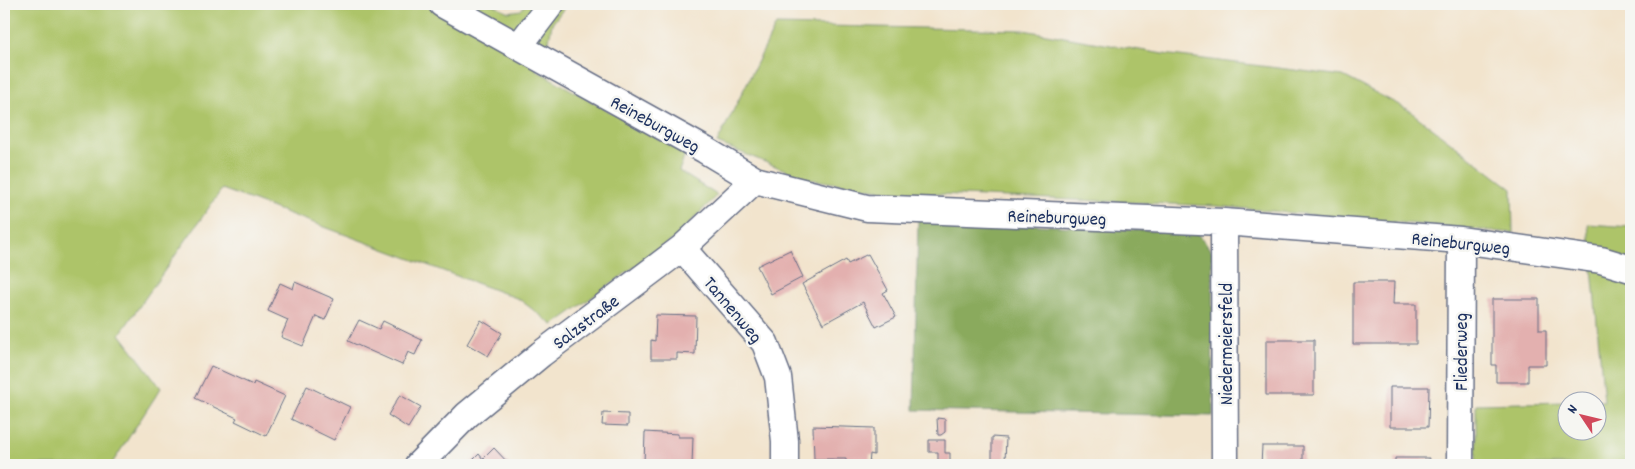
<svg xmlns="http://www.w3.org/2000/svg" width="1635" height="469" viewBox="0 0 1635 469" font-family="Dekko,sans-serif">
  <rect width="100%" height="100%" fill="#f6f6f2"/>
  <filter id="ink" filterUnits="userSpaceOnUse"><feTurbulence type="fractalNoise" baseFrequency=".02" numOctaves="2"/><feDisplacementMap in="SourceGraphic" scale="10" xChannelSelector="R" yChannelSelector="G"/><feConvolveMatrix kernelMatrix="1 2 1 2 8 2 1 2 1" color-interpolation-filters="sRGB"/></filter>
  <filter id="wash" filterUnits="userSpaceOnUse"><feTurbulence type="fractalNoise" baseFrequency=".0096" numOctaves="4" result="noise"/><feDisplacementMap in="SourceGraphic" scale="20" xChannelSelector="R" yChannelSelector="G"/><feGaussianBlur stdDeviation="1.12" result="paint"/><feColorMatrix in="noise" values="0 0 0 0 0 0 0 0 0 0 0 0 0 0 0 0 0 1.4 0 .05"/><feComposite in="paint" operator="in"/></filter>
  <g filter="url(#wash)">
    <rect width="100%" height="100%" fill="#f2e4cd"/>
    <path fill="#adc469" stroke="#647a64" d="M4 4H493L508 12 521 10 526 4H567L552 24 548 46 536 70 685 154 679 171 717 195 674 239 553 325 519 299 222 189 120 334 161 388 111 465H4Z
      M776 25 1023 30 1163 54 1343 76 1407 109 1512 189 1513 233 1216 206 891 192 808 179 717 143Z
      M1588 224 1631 227V465H1476V404L1567 402 1568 432H1598V402L1585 401H1604Z"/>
    <path fill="#8aaa5d" stroke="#526c5e" d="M918 219 1198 233 1212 252 1213 416 914 410Z"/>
    <g id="blocks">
      <path fill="#e3b0af" d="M790 250 803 277 771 294 757 266Z
        M868 254 888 290 883 293 896 317 876 327 863 302 823 324 802 284 846 260 848 264Z
        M295 282 334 299 325 320 316 316 303 346 281 337 288 320 268 311 280 283 293 289Z
        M1353 282H1394L1393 304H1416V344H1353Z
        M1492 299H1539V330H1546V365H1528V382H1496V365H1492Z
        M656 315 696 316 695 354 677 353V359H651V340L655 341Z
        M359 320 379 329 383 321 422 340 415 355 408 352 402 365 348 341Z
        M481 320 502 333 488 356 467 344Z
        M1266 340H1314V395H1266Z
        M211 366 253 385 254 382 285 396 266 436 235 421 237 418 195 398Z
        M307 386 350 407 334 440 291 419Z
        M1390 387H1429L1428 427H1390Z
        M400 395 421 407 408 428 388 415Z
        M603 413 628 414V426L602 425Z
        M937 418 945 419V432L941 435H938Z
        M813 426 874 428V455L870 454 869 465H849L846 463V459H814Z
        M645 432 678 434V437H693L692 465H644Z
        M992 437 1006 438 1005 461H992Z
        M929 440H945V453H950V465H938V452H929Z
        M1262 446H1303V465H1261Z
        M494 448 510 465H468L479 454 483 459Z
        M1395 458H1429L1428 465H1395Z"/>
    </g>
  </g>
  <g filter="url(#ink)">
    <use href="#blocks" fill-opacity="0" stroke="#666e85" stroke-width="1"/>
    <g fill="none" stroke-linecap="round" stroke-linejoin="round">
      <g stroke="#666e85" stroke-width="29">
        <path id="minor" d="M442 4 705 150 755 180 867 208 1224 222 1461 240 1601 260 1631 269
          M519 46 551 4
          M1224 222 1225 465
          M682 248 765 343 778 377 785 441V465
          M418 465 467 415 541 354 682 248 755 180
          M1460 465 1461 240"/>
      </g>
      <use href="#minor" stroke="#fff" stroke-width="26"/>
    </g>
  </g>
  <g text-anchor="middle" stroke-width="5" stroke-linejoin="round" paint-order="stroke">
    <g font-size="19" fill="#1b2f5e" stroke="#f6f6f2">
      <text transform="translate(656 123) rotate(29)" y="7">Reineburgweg</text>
      <text transform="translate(1057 216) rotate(2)" y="7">Reineburgweg</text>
      <text transform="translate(1461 242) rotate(6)" y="7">Reineburgweg</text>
      <text transform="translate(734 309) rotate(50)" y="7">Tannenweg</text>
      <text transform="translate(585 321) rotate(-37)" y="7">Salzstraße</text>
      <text transform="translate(1225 344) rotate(-90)" y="7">Niedermeiersfeld</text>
      <text transform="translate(1460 352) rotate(-90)" y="7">Fliederweg</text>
    </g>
  </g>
  <rect width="1635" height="469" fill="none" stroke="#f6f6f2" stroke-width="20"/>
  <g transform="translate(1582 416) rotate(305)"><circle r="24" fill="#f6f6f2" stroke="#9ea6b7"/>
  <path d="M0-4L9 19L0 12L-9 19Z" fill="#d1495b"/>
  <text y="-8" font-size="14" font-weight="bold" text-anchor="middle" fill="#1b2f5e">N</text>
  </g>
</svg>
